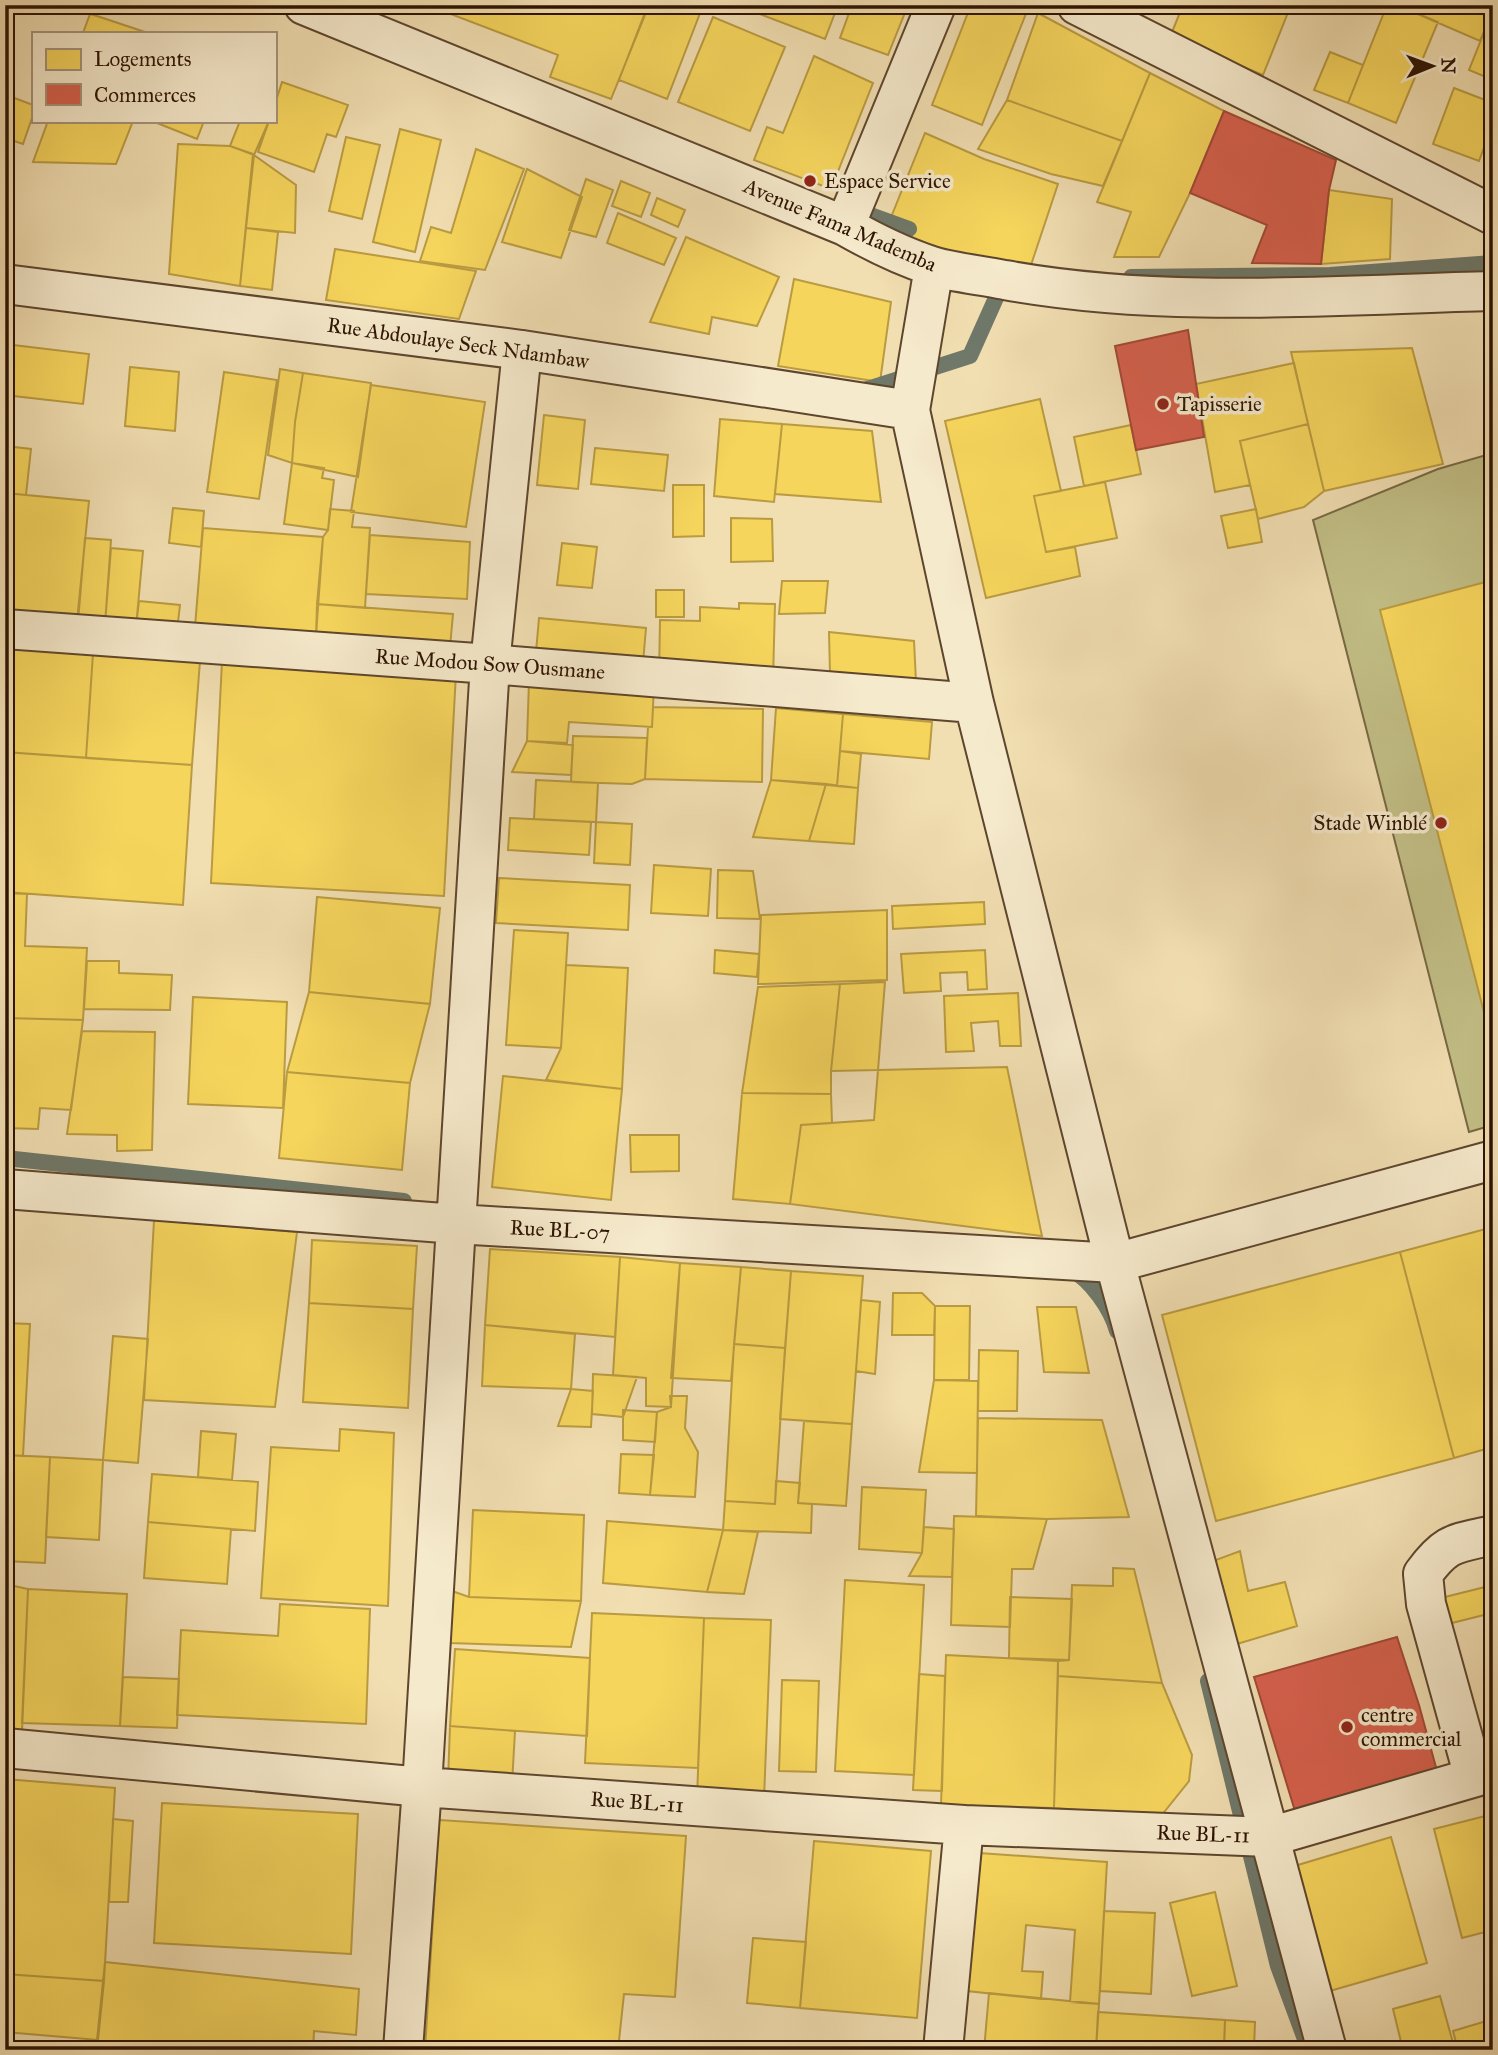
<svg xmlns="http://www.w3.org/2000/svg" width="1498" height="2055" viewBox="0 0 1498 2055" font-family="'IM FELL Great Primer',serif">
  <rect width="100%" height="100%" fill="#f1deb1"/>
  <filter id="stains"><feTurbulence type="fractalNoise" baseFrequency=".00286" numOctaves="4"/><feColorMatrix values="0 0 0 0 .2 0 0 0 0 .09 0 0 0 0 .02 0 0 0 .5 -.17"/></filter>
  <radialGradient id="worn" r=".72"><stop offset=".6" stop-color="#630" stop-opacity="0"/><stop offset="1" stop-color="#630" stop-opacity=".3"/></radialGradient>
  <path fill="#c2bf86" stroke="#786944" stroke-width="2" d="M1493 453V1125L1469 1132 1313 520 1438 469Z"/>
  <path fill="#f6d55c" stroke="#ba9b41" stroke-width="2" d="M442 5H649L611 99 550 77 558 55 440 10Z
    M648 5H696L702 8 667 99 619 80Z
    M760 5H838L825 39 757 13Z
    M852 5H908L888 55 840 38Z
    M971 5H1014L1027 11 982 125 932 105Z
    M1183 5H1291L1263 75 1170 37Z
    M1387 5H1397L1438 22 1396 123 1348 103Z
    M1397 5H1493V10L1480 41Z
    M1493 10V80L1469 70Z
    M1038 13 1150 73 1122 141 1007 100Z
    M90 14 97 16 148 33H83Z
    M713 17 785 47 750 131 678 102Z
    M1330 52 1363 65 1348 103 1314 90Z
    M814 56 873 83 831 189 754 160 767 127 783 133Z
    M1150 73 1224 111 1190 193 1159 257H1114L1131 212 1097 202Z
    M282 82 348 105 336 137 327 134 314 172 258 152 269 121H275V104Z
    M1454 88 1493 103V123L1479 161 1433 144Z
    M9 96 33 105V115L23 144 5 138V107Z
    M1007 100 1122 141 1103 186 1051 174 978 149Z
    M48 121H133L116 164 33 162Z
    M152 121H204L197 139Z
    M240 121H269L254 155 230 146Z
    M400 129 441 140 415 252 373 242Z
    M925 133 984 159 1058 184 1023 289 879 247Z
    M346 137 380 145 362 219 329 211Z
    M178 144 230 146 253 154 240 286 169 274Z
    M476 149 524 169 485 270 420 261 431 227 451 233Z
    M254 155 296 185 295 233 246 228Z
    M527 169 582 197 561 258 502 242Z
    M586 179 613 190 596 237 569 230Z
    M621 181 650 193 641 217 612 206Z
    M1329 190 1392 199 1390 259 1321 264Z
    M657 198 685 210 678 227 651 215Z
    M618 213 676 238 664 265 607 243Z
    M246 228 278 232 272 290 240 286Z
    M686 237 779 277 757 326 712 317 709 334 650 322Z
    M335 249 476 271 459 319 326 300Z
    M794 279 891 302 880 382 778 366Z
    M5 344 89 354 83 404 5 395Z
    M1412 348 1443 464 1324 491 1291 352Z
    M1294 363 1308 424 1240 441 1250 485 1215 492 1196 384Z
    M130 367 179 372 175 431 125 426Z
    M280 369 303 373 295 422 292 463 268 455Z
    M224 372 277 380 259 499 207 492Z
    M303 373 371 383 358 477 292 463 295 422Z
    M371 385 485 402 466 527 351 512Z
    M1040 399 1061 491 1034 496 1046 552 1075 547 1080 576 986 598 945 421Z
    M544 415 585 420 578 489 537 485Z
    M720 419 782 424 774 502 714 496Z
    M782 424 872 431 881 502 775 494Z
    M1308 424 1324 491 1304 507 1258 519 1240 441Z
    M1131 425 1141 474 1084 486 1074 437Z
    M5 446 31 449 26 495 5 493Z
    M595 448 668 455 664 491 591 484Z
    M292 463 324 468 322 478 334 480 328 530 284 524Z
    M1105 482 1117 538 1046 552 1034 496Z
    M673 485H704V536L673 537Z
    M5 493 89 501 77 621 5 613Z
    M173 508 204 511 201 547 169 543Z
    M330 509 354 511 352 527 370 528 365 608 317 604 323 537 328 530Z
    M1256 509 1262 542 1228 548 1221 516Z
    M731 518 772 519 773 561 731 562Z
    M203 528 323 537 316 636 195 627Z
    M370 535 470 542 467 599 366 594Z
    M85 538 111 540 105 624 78 622Z
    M562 543 597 547 592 588 557 585Z
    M111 548 143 551 136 627 105 624Z
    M1493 580V1018L1486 1020 1380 610Z
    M782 581H828L825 613 779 614Z
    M656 590H684V617H656Z
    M139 601 180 605 177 631 136 627Z
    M739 603 775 604 773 680 659 677 660 620 700 621V607L739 609Z
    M317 604 453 614 450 647 316 636Z
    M539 618 646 628 643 663 536 652Z
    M829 632 914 641 916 682 830 674Z
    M5 647 93 653 86 758 5 752Z
    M93 653 200 661 192 765 86 758Z
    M222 661 456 673 444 896 211 883Z
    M529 681 654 686 652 727 569 722 567 743 527 741Z
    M653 707 763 709 762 782 645 779 648 727H652Z
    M776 708 843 714 837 786 771 780Z
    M843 714 932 722 929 759 840 751Z
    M573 736 647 738 645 779 632 784 571 782Z
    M527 741 573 745 571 775 512 772Z
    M840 751 861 754 858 788 837 786Z
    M5 752 192 765 183 905 5 892Z
    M536 780 598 783 596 822 534 819Z
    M771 780 826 784 809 841 753 837Z
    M826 784 858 788 854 844 809 841Z
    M510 818 591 822 589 855 508 850Z
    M596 822 632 824 630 865 594 863Z
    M654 865 711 869 708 916 651 913Z
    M718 870 753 871 760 919 717 918Z
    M499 878 630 885 628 930 496 923Z
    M5 893 27 894 25 946 87 948 83 1020 5 1018Z
    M317 897 440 908 430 1004 309 992Z
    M984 902 985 924 893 929 892 906Z
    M887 910V980L758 984 761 915Z
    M514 930 568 933 561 1048 506 1045Z
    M715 950 759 954 757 977 714 973Z
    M985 950 987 989 968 990 967 972 940 973 941 991 904 993 901 954Z
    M87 961H119V973L172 975 170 1010 84 1009Z
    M566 965 628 968 622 1089 546 1080 561 1048Z
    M885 982 878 1070 831 1071 840 984Z
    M840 984 831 1071V1094L742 1093 758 987Z
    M309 992 430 1004 410 1083 287 1072Z
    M1018 993 1021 1046H1000L998 1021 971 1023 974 1051 946 1052 944 996Z
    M193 997 287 1002 283 1108 188 1104Z
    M5 1018 83 1020 71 1110 40 1108 38 1129 5 1128Z
    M82 1031 155 1032 152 1150 117 1151V1135L67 1134Z
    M1007 1067 1042 1236 790 1204 801 1125 874 1120 878 1070Z
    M287 1072 410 1083 402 1170 279 1158Z
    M503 1076 622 1089 611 1200 492 1187Z
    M742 1093 831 1094 832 1123 801 1125 790 1204 733 1199Z
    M630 1135H679V1171L631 1172Z
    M154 1220 297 1232 275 1407 144 1400Z
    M1493 1227V1447L1454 1458 1400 1252Z
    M312 1240 417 1246 413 1309 309 1303Z
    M490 1249 620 1257 615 1337 485 1325Z
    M1400 1252 1454 1458 1216 1521 1162 1315Z
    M620 1257 680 1263 671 1407 646 1406V1378L613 1375Z
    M680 1263 741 1267 731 1381 671 1378Z
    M741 1267 791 1271 785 1348 734 1344Z
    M791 1271 863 1276 852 1424 780 1419Z
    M893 1293H922L935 1306 934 1335H892Z
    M861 1300 880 1302 875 1374 856 1371Z
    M309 1303 413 1309 408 1408 303 1402Z
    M935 1306H970L969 1380H934Z
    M1037 1307H1076L1089 1373 1044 1372Z
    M5 1323 30 1324 23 1456 5 1455Z
    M485 1325 575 1334 571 1389 482 1386Z
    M113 1336 148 1339 138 1463 103 1460Z
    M734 1344 785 1348 775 1504 725 1501Z
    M979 1350 1018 1351 1017 1411H978Z
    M593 1374 637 1377 623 1417 592 1414Z
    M934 1380 978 1381 977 1473 919 1472Z
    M571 1389 593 1391 591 1427 558 1426Z
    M670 1396H687L685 1428 698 1452 695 1497 650 1495 657 1412 671 1407Z
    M623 1410 657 1412 655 1442 623 1440Z
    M978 1418 1102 1420 1129 1517 1047 1519 976 1516Z
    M804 1421 852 1424 846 1506 798 1503Z
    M340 1429 394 1433 388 1606 261 1598 271 1447 339 1451Z
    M201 1431 236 1434 232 1480 198 1477Z
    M621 1454 654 1455 650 1495 619 1493Z
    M5 1455 50 1457 45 1563 5 1561Z
    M50 1457 103 1460 99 1540 46 1537Z
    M152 1474 258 1482 255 1531 148 1522Z
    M776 1481 800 1483 798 1503 812 1504 811 1533 723 1530 725 1501 775 1504Z
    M862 1487 926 1490 922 1553 859 1549Z
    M473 1510 584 1515 581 1601 469 1597Z
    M954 1516 1047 1519 1033 1569H1012L1010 1627 951 1625Z
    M607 1521 723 1530 707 1592 603 1583Z
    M148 1522 231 1529 227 1584 144 1578Z
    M924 1527 954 1529 952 1577 909 1576 922 1553Z
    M723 1530 758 1532 744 1594 707 1592Z
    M1240 1551 1248 1591 1285 1582 1297 1626 1237 1644 1213 1561Z
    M1113 1568 1134 1569 1162 1683 1058 1676V1661L1069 1660 1072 1585 1113 1586Z
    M845 1580 924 1585 914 1775 835 1771Z
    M5 1584 28 1589 22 1732 5 1731Z
    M1485 1587 1492 1613 1440 1626 1433 1600Z
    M28 1589 127 1594 120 1726 22 1723Z
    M452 1591 469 1597 581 1601 571 1647 450 1643Z
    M1010 1597 1072 1599 1069 1660 1009 1658Z
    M280 1604 370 1609 366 1724 177 1715 181 1630 278 1636Z
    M592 1613 704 1618 698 1768 585 1763Z
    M704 1618 771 1620 764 1799 697 1797Z
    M455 1649 590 1658 587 1736 450 1726Z
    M946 1655 1058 1661 1054 1808 941 1805Z
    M919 1674 945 1676 942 1791 913 1790Z
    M1058 1676 1162 1683 1192 1755 1189 1781 1161 1816 1054 1808Z
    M123 1677 179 1679 177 1728 120 1726Z
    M782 1680 819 1681 816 1772 779 1771Z
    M450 1726 515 1731 512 1784 448 1781Z
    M5 1779 115 1788 104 1981 5 1974Z
    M162 1803 358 1814 351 1954 154 1943Z
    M1493 1814V1930L1462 1938 1434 1829Z
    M113 1819 133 1821 128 1902H109Z
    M439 1820 686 1836 675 1997 624 1994 618 2050H425Z
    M1391 1837 1427 1963 1323 1993 1288 1868Z
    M814 1841 931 1851 917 2018 800 2008Z
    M979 1853 1107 1862 1099 2004 1070 2002 1075 1930 1026 1925 1022 1971 1043 1972 1041 1999 967 1991Z
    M1215 1892 1237 1986 1192 1996 1170 1903Z
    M1104 1911 1155 1913 1151 1994 1100 1991Z
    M753 1938 806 1942 800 2008 747 2003Z
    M105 1962 359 1989 356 2035 314 2031 313 2050H96Z
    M5 1974 104 1981 98 2040 5 2032Z
    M989 1993 1099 2004 1096 2050H984Z
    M1440 1996 1455 2050H1403L1393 2009Z
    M1098 2012 1225 2020 1224 2050H1096Z
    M1493 2019V2050H1458L1453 2031Z
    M1225 2020 1255 2022 1254 2048 1224 2046Z"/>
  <path fill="#d6604d" stroke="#a34936" stroke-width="2" d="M1224 111 1336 160 1329 190 1321 264 1252 263 1267 225 1190 193Z
    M1188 330 1204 437 1136 450 1115 346Z
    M1397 1637 1419 1705 1437 1771 1295 1811 1254 1677Z"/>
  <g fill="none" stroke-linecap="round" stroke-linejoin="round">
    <path stroke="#6f7869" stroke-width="16" d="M851 208 909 229
      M1131 277 1330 275 1493 263
      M861 391 970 356 1004 280
      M5 1158 404 1201
      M1070 1269C1091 1280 1111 1309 1117 1331
      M1208 1681 1278 1966 1309 2050"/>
    <g stroke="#5e462e" stroke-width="42">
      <path id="minor" d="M304 5 845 226C873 242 901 256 932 266 955 273 981 275 1005 280 1165 309 1331 295 1493 291
        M1077 5 1493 215
        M845 226 936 5
        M934 267 910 410 974 703 1115 1263 1327 2050
        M5 284 522 350 910 410
        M5 629 490 664 974 703
        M5 1189 456 1224 1115 1263 1493 1160
        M5 1748 422 1787 964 1825 1269 1837 1493 1772
        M1474 1777 1426 1604 1423 1574C1447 1541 1455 1544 1493 1535
        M403 2050 422 1787 490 664 522 350
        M943 2050 964 1825"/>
    </g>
    <use href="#minor" stroke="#f6eacc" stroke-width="38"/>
  </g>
  <g fill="#8f2418" stroke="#f6eacc" stroke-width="2.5">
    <circle cx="810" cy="181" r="7"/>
    <circle cx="1163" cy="404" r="7"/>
    <circle cx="1441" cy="823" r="7"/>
    <circle cx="1347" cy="1727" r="7"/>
  </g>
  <g text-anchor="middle" stroke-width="7" stroke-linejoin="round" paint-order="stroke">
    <g font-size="21" fill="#2d1302" stroke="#f6eacc" text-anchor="start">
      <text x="824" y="188">Espace Service</text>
      <text x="1177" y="411">Tapisserie</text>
      <text x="1427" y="830" text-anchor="end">Stade Winblé</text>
      <text x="1361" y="1722">centre<tspan x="1361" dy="24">commercial</tspan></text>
    </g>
    <g font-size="21" fill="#2d1302" stroke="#f6eacc">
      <text transform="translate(840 225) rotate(23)" y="7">Avenue Fama Mademba</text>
      <text transform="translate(458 343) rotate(8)" y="7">Rue Abdoulaye Seck Ndambaw</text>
      <text transform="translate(490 664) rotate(4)" y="7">Rue Modou Sow Ousmane</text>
      <text transform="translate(560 1230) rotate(3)" y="7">Rue BL-07</text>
      <text transform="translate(637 1802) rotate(4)" y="7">Rue BL-11</text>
      <text transform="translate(1203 1834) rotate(2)" y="7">Rue BL-11</text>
    </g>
  </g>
  <rect width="1498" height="2055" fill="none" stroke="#f1deb1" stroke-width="28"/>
  <rect x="7" y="7" width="1484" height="2041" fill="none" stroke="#2d1302" stroke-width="3.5"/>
  <rect x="14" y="14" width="1470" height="2027" fill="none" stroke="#2d1302" stroke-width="2"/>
  <rect x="32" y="32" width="245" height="91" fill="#f6eacc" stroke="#a6947b" stroke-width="2"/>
  <rect x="46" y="49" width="35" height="21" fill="#f6d55c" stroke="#a6947b" stroke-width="2"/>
  <text x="94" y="66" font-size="21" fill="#2d1302">Logements</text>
  <rect x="46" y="84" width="35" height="21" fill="#d6604d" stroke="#a6947b" stroke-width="2"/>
  <text x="94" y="102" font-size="21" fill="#2d1302">Commerces</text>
  <g transform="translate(1432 66) rotate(89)" stroke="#f6eacc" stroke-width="5" paint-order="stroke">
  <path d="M0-5L12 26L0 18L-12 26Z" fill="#2d1302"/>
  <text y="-10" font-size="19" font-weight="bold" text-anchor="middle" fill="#2d1302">N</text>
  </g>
  <rect width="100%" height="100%" filter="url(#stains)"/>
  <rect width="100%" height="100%" fill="url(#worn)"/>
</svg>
